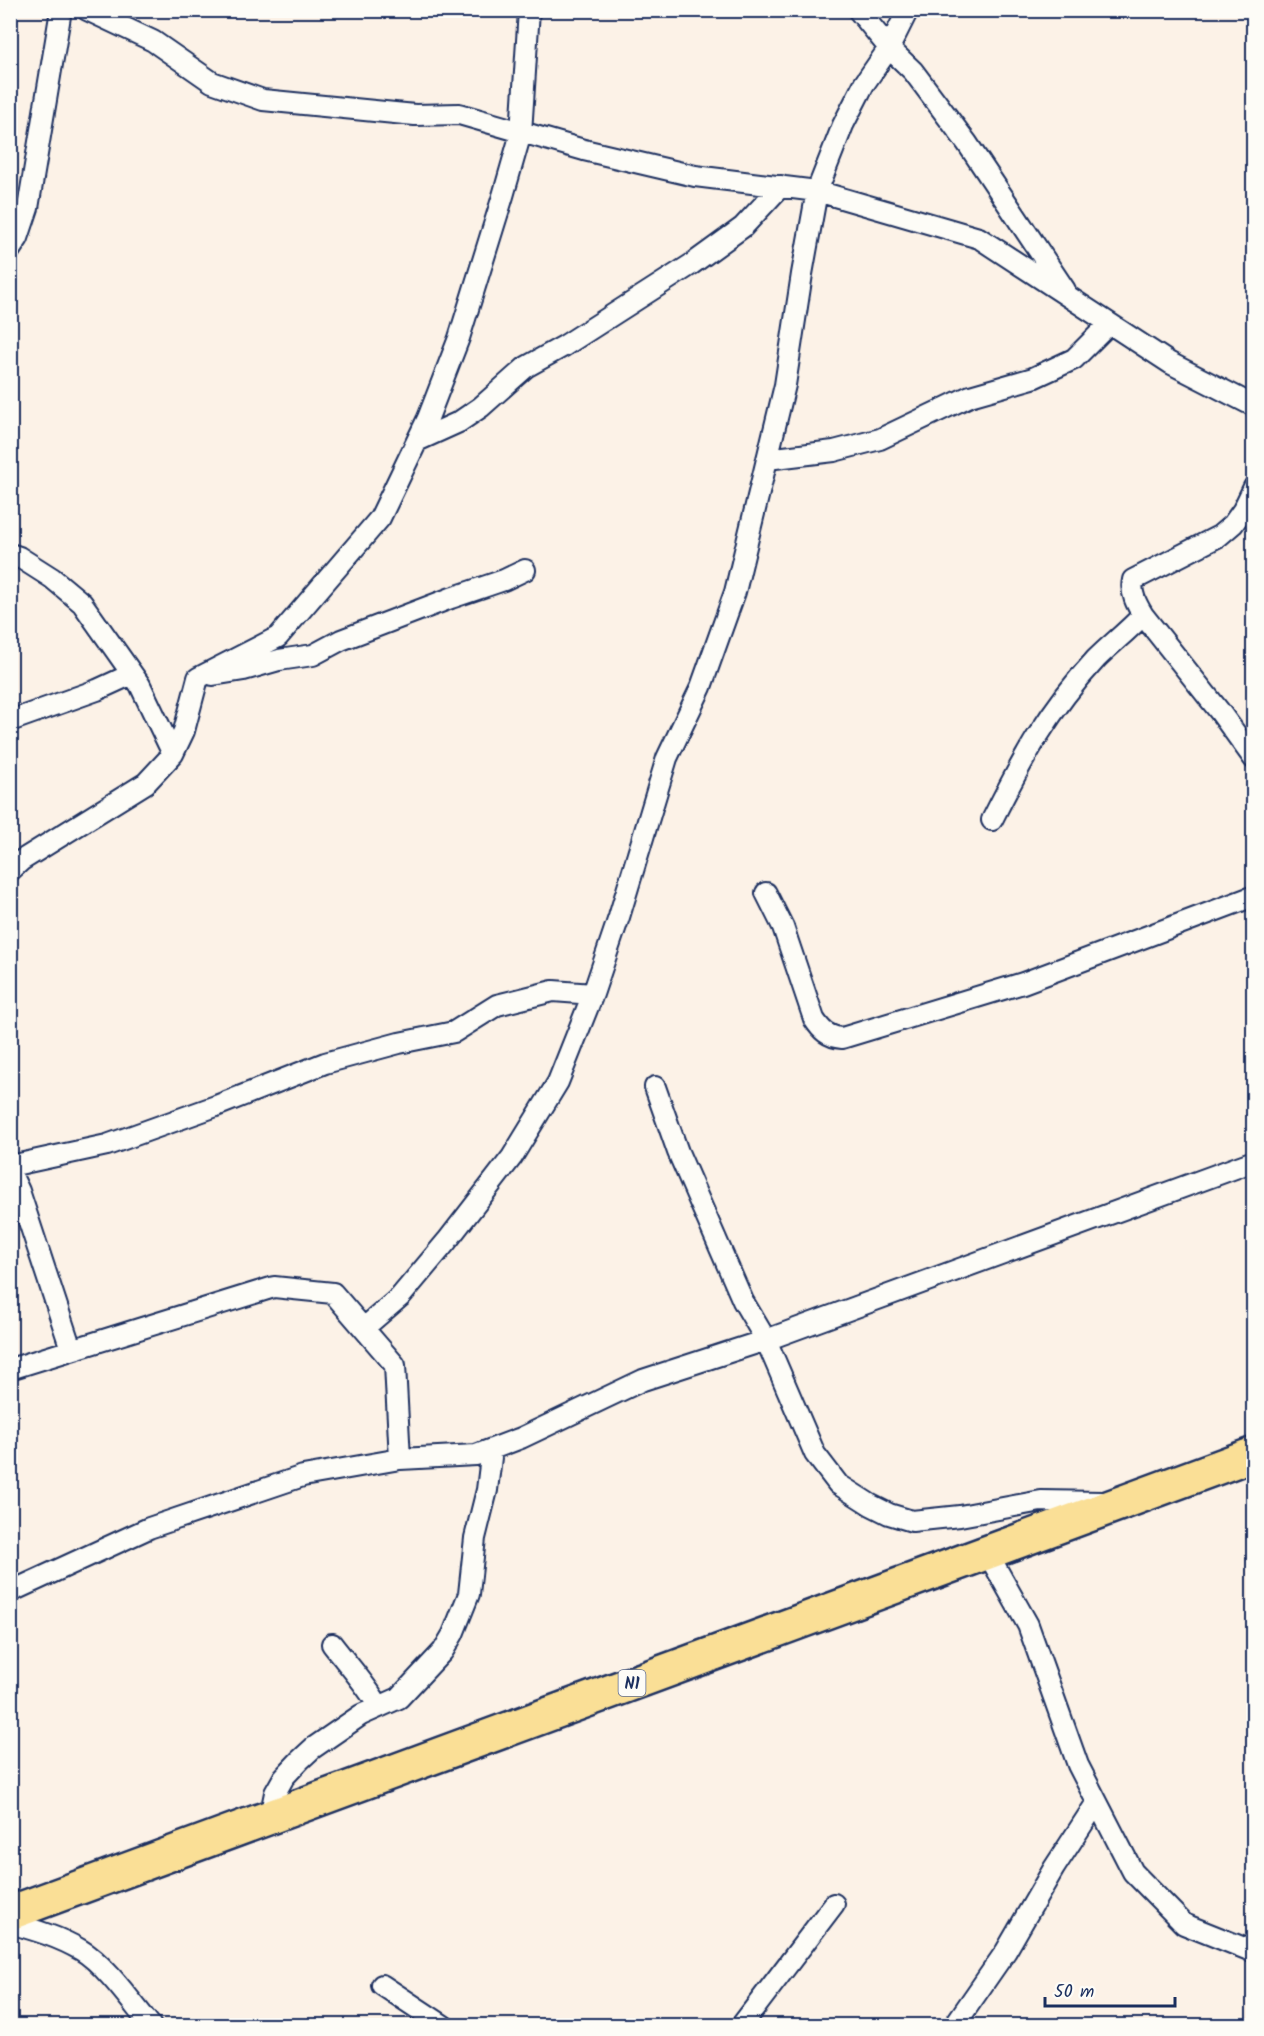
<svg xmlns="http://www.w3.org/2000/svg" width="1264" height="2036" viewBox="0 0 1264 2036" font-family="Kalam,sans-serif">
  <rect width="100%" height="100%" fill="#fcf2e7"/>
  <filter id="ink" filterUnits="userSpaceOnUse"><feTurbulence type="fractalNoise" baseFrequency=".0167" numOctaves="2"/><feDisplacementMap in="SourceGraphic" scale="12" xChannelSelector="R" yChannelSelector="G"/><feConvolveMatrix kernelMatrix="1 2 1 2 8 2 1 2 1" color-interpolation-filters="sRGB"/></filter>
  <g filter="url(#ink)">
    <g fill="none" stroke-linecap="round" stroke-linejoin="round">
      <g stroke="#1b2f5e" stroke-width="24">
        <path id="minor" d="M87 10 153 41 212 82 263 100 415 115 459 114 584 150 695 176 817 191 979 238 1170 363 1254 406
          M858 10 889 48 913 71 967 143 1065 290
          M10 250 18 238 28 208 61 10
          M417 441 459 422 481 407 526 367 564 346 692 264 743 227 781 186
          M767 459 834 451 880 439 970 396 1033 378 1074 359 1109 324
          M1254 487 1243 510 1233 524 1219 536 1133 580C1130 593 1137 605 1143 615L1220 712 1254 759
          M10 554 19 557 52 578 82 603 140 685 173 754
          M213 675 244 670 279 660 313 655 341 640 451 598 504 580 525 570
          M10 721 97 690 132 674
          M992 820C1023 758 1049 710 1096 659 1111 644 1128 631 1143 615
          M10 871 22 860 146 783 173 754 184 731 198 678 278 637 380 518 428 418 459 338 503 196 521 133 529 10
          M766 893 783 927 814 1019C821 1030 828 1037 842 1038L1023 983 1254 896
          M655 1087 678 1152 743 1301 766 1340 815 1454 838 1484 871 1505 889 1514 912 1521 960 1516 1041 1501 1103 1502
          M10 1166 107 1145 216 1106 325 1063 399 1043 454 1032 497 1005 553 991 593 994
          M10 1172 19 1191 71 1349
          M364 1328 400 1297 447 1241 512 1157 558 1082 593 994 619 917 667 758 701 687 735 592 785 385 802 274 817 191 843 125 864 84 889 48 908 10
          M10 1369 274 1287 333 1293 395 1365 400 1459
          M987 1552 1028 1625 1078 1765 1133 1872 1184 1924 1254 1952
          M10 1592 149 1528 303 1476 400 1459 476 1455 521 1438 643 1380 766 1340 1254 1161
          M332 1644C348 1665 366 1684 379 1707
          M270 1817 275 1793 284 1777 300 1760 313 1748 361 1715 399 1698 443 1651 453 1634 469 1594 475 1538 487 1490 492 1449
          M10 1923C35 1930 59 1937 81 1950 104 1963 133 2004 151 2026
          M382 1985 444 2026
          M741 2026 834 1904
          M954 2026 1006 1951 1054 1868 1097 1802"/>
      </g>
      <g stroke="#1b2f5e" stroke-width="38">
        <path id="trunk" d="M10 1913 1254 1454"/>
      </g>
      <use href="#minor" stroke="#fdfcf7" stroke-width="20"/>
      <use href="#trunk" stroke="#fadf96" stroke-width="33"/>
    </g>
  </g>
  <g text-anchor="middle" stroke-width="5" stroke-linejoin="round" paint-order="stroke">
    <rect fill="#fdfcf7" stroke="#5f6c8c" stroke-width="1.5" x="618.5" y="1670" width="27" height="26" rx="4.5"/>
    <g font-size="16" font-weight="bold" fill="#1b2f5e">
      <text x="632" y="1689">N1</text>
    </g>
  </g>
  <rect width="1264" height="2036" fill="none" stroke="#fdfcf7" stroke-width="36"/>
  <rect x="18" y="18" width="1228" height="2000" fill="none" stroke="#1b2f5e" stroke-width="2" filter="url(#ink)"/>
  <path d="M1045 1997v9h130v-9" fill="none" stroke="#1b2f5e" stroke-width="3"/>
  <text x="1054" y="1997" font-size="18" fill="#1b2f5e" stroke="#fdfcf7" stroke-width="4.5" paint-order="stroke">50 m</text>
</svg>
